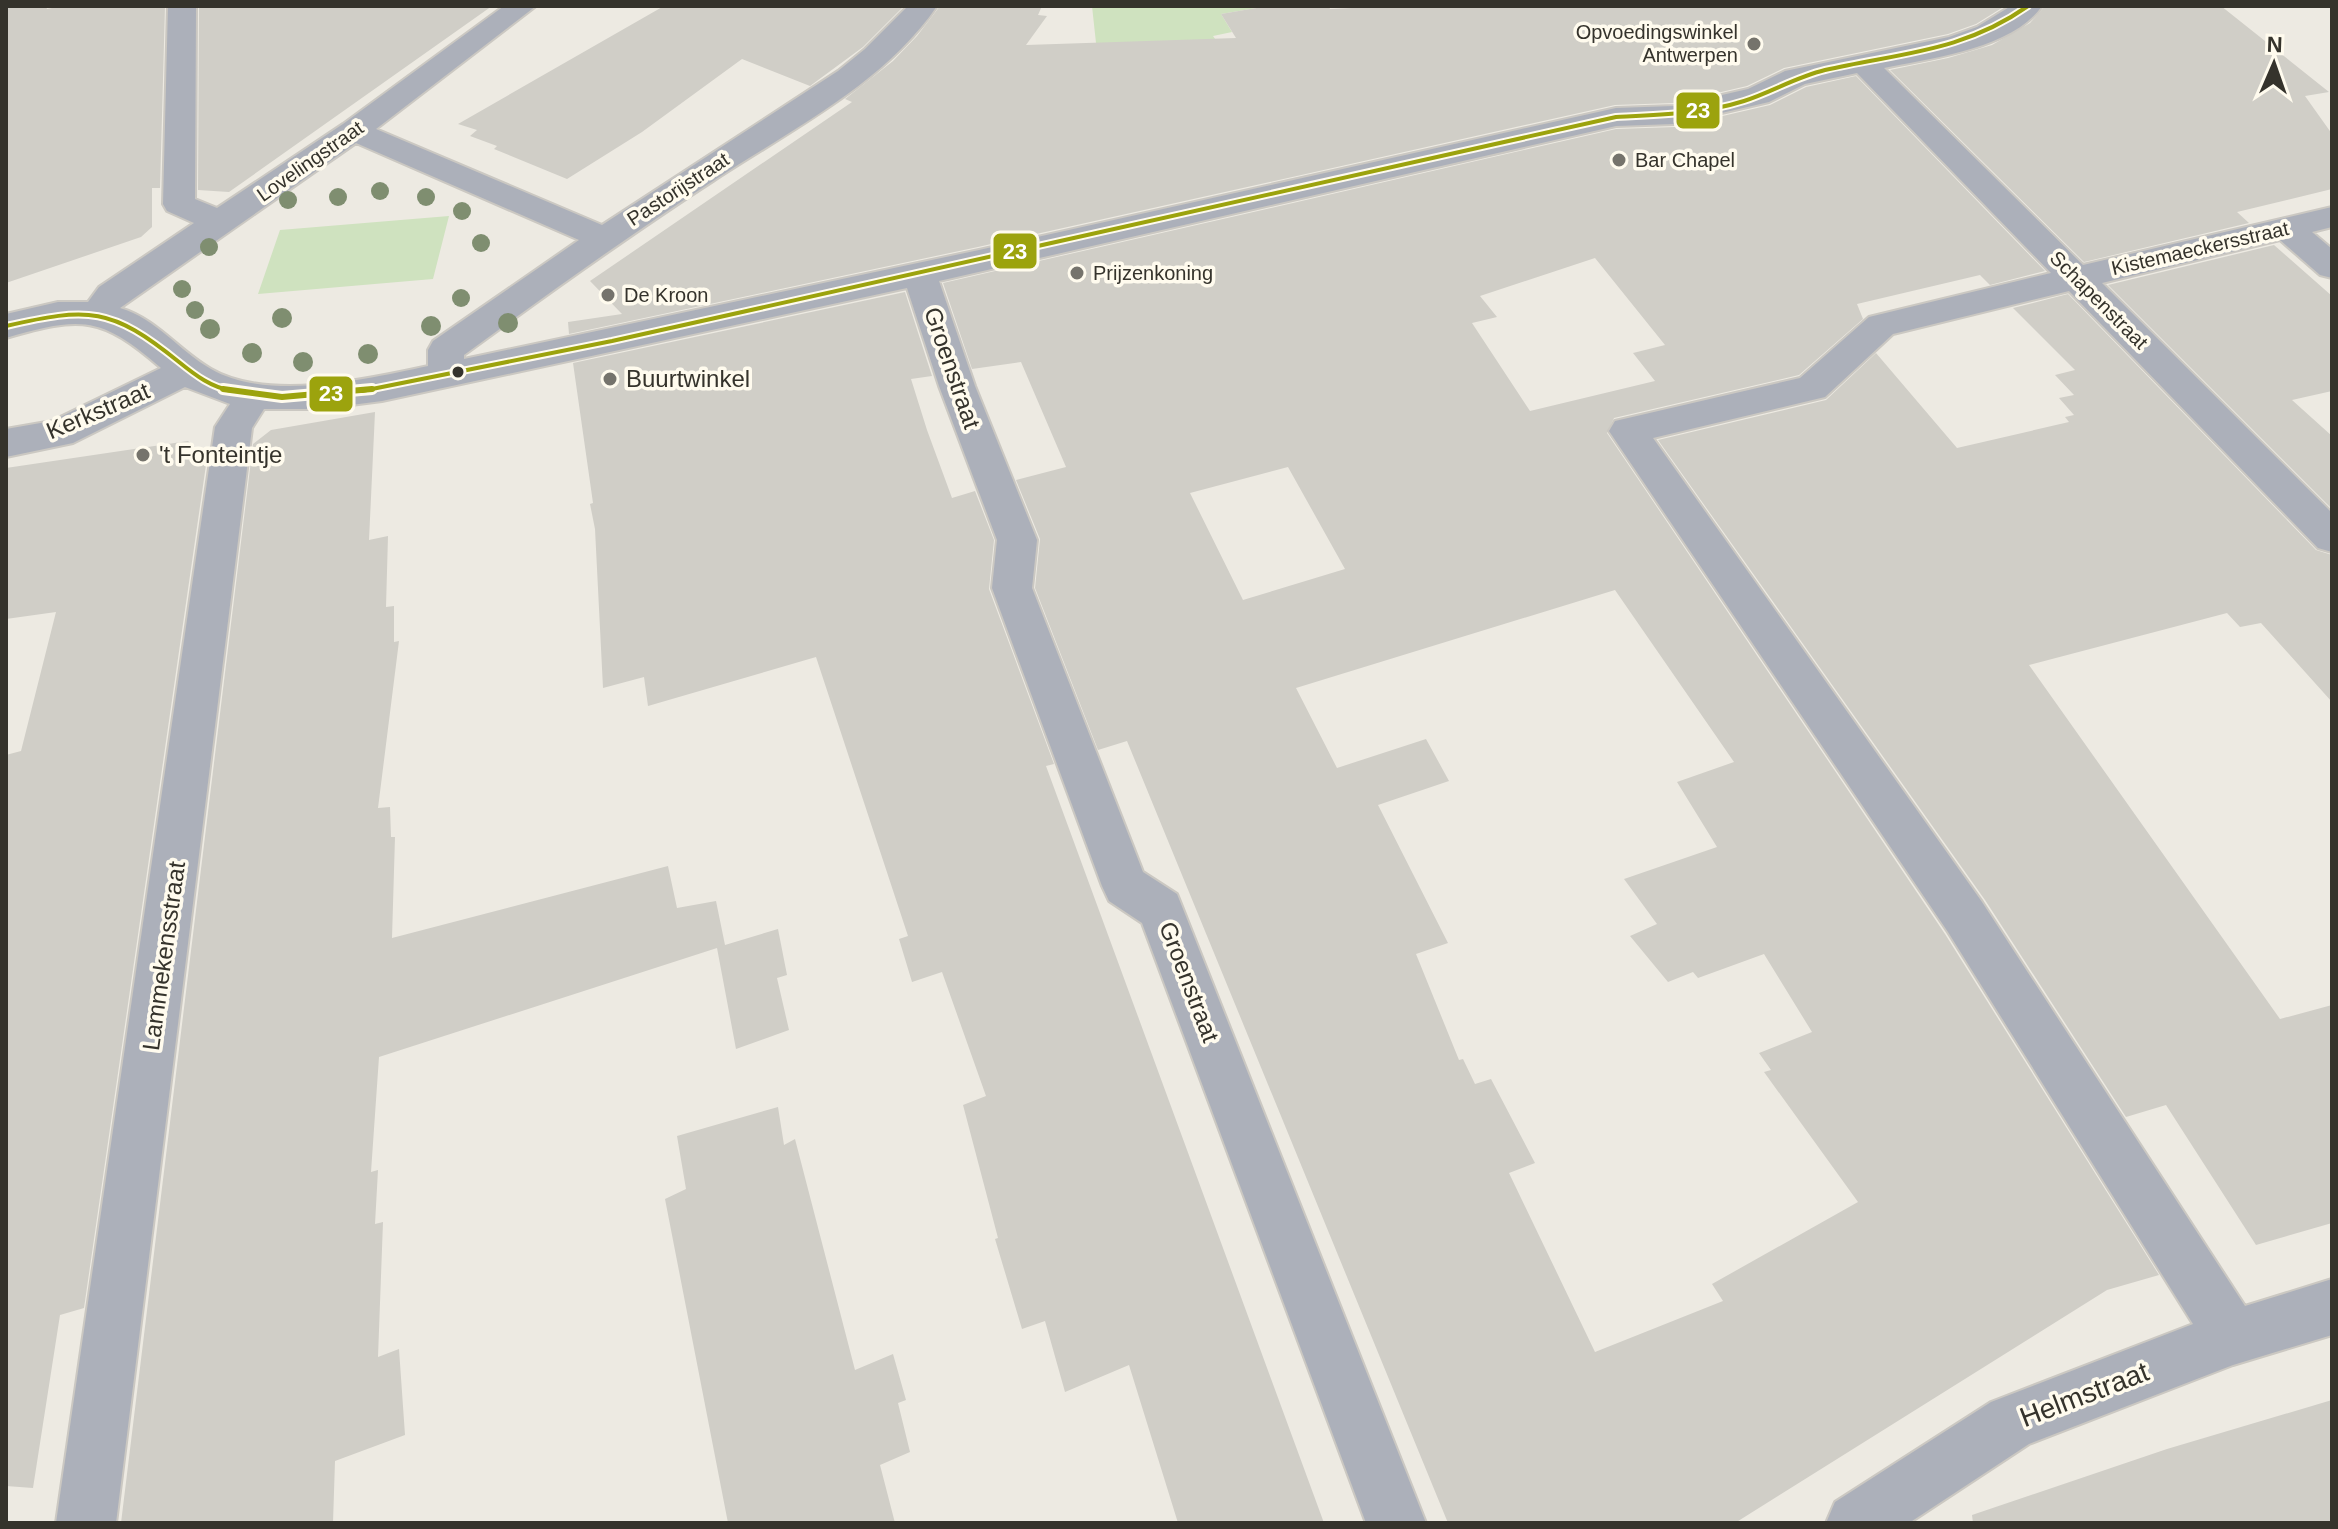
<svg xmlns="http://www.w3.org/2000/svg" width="2338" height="1529" viewBox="0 0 2338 1529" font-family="Helvetica,sans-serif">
  <rect width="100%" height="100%" fill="#edeae2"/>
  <path fill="#cfe2bf" d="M1092 6H1268L1221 14 1232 32 1213 36 1220 46 1096 43Z
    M449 216 433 279 258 294 280 230Z"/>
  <path fill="#d0cec7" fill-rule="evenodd" d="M6 6H46L47 9 62 6H165L160 188H152V227L141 237 6 283Z
    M199 6H492L229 192 198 190Z
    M664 6H904L863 47 810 86 742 59 642 132 567 179 494 149 497 146 470 136 477 130 458 124Z
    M940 6H1042L1038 15 1047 16 1026 45 1236 38 1221 14 1268 6H1329L1330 9 1396 6H2005L1976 24 1948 34 1784 68 1747 86 1674 103 1615 105 978 247 569 334 568 322 622 314 590 281 852 102 845 99 893 61 917 36Z
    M2045 6H2221L2329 92 2305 96 2332 134V189L2237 212 2249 223 2084 262 1890 70 1948 58 1992 45 2030 23Z
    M1856 76 2045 271 1990 285 1980 275 1857 304 1863 319 1799 375 1614 418 1607 433 1945 934 2159 1275 2107 1290 1735 1523H1448L1127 741 1098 750 1035 588 1040 539 1016 480 1066 467 1021 362 972 369 943 283 1616 129 1675 127 1770 105 1806 87ZM1595 258 1665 345 1633 353 1655 381 1530 411 1472 323 1497 317 1480 296ZM1288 467 1345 569 1243 600 1190 493ZM1615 590 1734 762 1677 782 1717 847 1624 879 1657 924 1630 936 1668 982 1693 972 1698 978 1764 954 1812 1032 1759 1053 1771 1070 1764 1072 1858 1202 1712 1284 1723 1301 1595 1352 1509 1173 1535 1163 1491 1079 1475 1084 1463 1059 1459 1060 1416 954 1448 943 1378 805 1449 781 1426 739 1337 768 1296 688Z
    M2274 245 2332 296V391L2292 400 2332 436V509L2108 285Z
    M905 292 932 376 911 379 927 430 952 498 975 491 994 540 989 589 1054 764 1046 766 1324 1523H1178L1129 1365 1065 1392 1045 1321 1022 1329 995 1239 998 1238 963 1105 986 1096 942 972 912 982 899 939 908 936 816 657 648 706 644 677 603 688 595 529 590 504 593 503 573 363Z
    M2068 294 2316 550 2332 555V702L2261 623 2240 627 2227 613 2029 665 2280 1019 2332 1005V1223L2256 1245 2166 1105 2126 1117 1985 900 1658 440 1826 400 1876 353 1957 448 2069 422 2065 417 2074 415 2059 398 2074 395 2055 375 2075 370 2013 308Z
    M375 412 369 540 388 536 386 607 394 606V642L399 641 378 808 390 807 391 837H395L392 938 668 866 677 908 716 901 725 945 778 929 787 975 777 978 789 1030 736 1049 717 948 379 1057 371 1172 378 1170 375 1224 383 1222 378 1357 399 1349 405 1435 335 1461 333 1523H121L253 444 271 430Z
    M188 441 207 458 84 1308 60 1315 33 1488 6 1486V755L21 751 56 612 6 619V468Z
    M778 1107 784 1145 795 1139 855 1370 893 1354 906 1400 898 1403 910 1452 880 1465 895 1523H728L665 1199 686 1189 677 1136Z
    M2332 1400V1523H1973L1972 1515 2167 1449Z"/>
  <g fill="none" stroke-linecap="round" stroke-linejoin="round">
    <g stroke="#cbc8c2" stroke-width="4">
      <path id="minor" d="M168 6H196L195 199 217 208 343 124 504 6H536L376 129 602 225 838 71 865 49 908 6H937C884 84 790 130 713 181 628 236 546 295 464 355V359L979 250 1616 108 1674 106 1748 89 1785 71 1949 37 1977 27 2011 6H2042C2012 49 1932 58 1884 68L2083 265 2332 207V227L2312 232 2332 249V278L2320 275 2280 240 2102 283 2332 513V552L2318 548 2069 291 1893 334 1825 397 1653 438 1982 902 2245 1306 2332 1279V1335L2233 1365 2029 1444 1909 1523H1826L1835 1502 1991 1402 2193 1324 1948 932 1609 431 1615 421 1628 418 1800 378 1869 317 2051 273 1857 73 1805 84 1769 102 1674 124 1616 126 939 281 975 386 1037 540 1032 588 1143 872 1177 894 1183 909 1426 1523H1366L1142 923 1109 901 1102 886 992 588 997 540 939 386 907 288 382 401 320 409H264L252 428 116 1523H56L215 427 230 404 185 387 73 443 6 457V429L52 421 161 368C101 316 82 316 6 338V314L58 302H88L99 287 194 223 167 211 163 204ZM356 143 579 240 433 341 428 350V366C368 379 267 402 211 369 178 350 157 319 120 308Z"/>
    </g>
    <use href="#minor" fill="#acb0ba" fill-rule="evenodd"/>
    <g stroke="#fffbee" stroke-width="8">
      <path id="bus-1-far1" d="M6 326C89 307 111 307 179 362 195 375 212 388 233 391
        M362 391 612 341 1616 117C1659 115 1703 114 1744 101 1772 92 1796 77 1825 70 1899 53 1963 52 2028 6"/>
    </g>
    <g stroke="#fffbee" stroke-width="12">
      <path id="bus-1" d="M223 389 282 397 372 389"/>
    </g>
    <use href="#bus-1-far1" stroke="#9ca30d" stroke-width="4"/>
    <use href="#bus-1" stroke="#9ca30d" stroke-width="6"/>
  </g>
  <g fill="#7f8e70">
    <circle cx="380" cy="191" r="9"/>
    <circle cx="338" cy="197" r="9"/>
    <circle cx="426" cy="197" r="9"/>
    <circle cx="288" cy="200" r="9"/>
    <circle cx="462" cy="211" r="9"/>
    <circle cx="481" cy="243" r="9"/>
    <circle cx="209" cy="247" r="9"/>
    <circle cx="182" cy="289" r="9"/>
    <circle cx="461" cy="298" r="9"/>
    <circle cx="195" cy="310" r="9"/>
    <circle cx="282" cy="318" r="10"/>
    <circle cx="508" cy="323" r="10"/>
    <circle cx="431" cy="326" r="10"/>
    <circle cx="210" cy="329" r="10"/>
    <circle cx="252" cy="353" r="10"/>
    <circle cx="368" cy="354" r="10"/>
    <circle cx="303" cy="362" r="10"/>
  </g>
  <g fill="#75736c" stroke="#fffbee" stroke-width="3">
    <circle cx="1754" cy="44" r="8"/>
    <circle cx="1619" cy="160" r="8"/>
    <circle cx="1077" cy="273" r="8"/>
    <circle cx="608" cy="295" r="8"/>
    <circle cx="610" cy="379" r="8"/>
    <circle cx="143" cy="455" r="8"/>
  </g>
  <circle fill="#35332c" stroke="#fffbee" stroke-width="3" cx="458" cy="372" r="7"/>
  <g text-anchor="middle" stroke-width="7" stroke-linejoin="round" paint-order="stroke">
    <g font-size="20" fill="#35332c" stroke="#fffbee" text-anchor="start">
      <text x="1738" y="39" text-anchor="end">Opvoedingswinkel<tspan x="1738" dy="23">Antwerpen</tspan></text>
      <text x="1635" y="167">Bar Chapel</text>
      <text x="1093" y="280">Prijzenkoning</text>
      <text x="624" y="302">De Kroon</text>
    </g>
    <g font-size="20" fill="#35332c" stroke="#fffbee">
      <text transform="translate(310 161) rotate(-35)" y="7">Lovelingstraat</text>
      <text transform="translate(678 189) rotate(-33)" y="7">Pastorijstraat</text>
      <text transform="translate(2200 248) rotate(-13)" y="7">Kistemaeckersstraat</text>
      <text transform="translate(2099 300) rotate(45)" y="7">Schapenstraat</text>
    </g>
    <g font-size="24" fill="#35332c" stroke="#fffbee">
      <text transform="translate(952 368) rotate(71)" y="8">Groenstraat</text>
      <text transform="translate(98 411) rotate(-23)" y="8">Kerkstraat</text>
      <text transform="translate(164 956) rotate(-82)" y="8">Lammekensstraat</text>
      <text transform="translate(1189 982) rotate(69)" y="8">Groenstraat</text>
    </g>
    <g font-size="24" fill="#35332c" stroke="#fffbee" text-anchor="start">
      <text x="626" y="387">Buurtwinkel</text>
      <text x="159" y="463">'t Fonteintje</text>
    </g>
    <g font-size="28" fill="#35332c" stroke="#fffbee">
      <text transform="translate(2084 1394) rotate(-21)" y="10">Helmstraat</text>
    </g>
  </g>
  <g stroke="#fffbee" stroke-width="3">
    <rect x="1675" y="91" width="46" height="39" rx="8" fill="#9ca30d"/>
    <rect x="992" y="232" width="46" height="38" rx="8" fill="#9ca30d"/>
    <rect x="308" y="375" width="46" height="38" rx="8" fill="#9ca30d"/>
  </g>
  <g font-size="22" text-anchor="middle" font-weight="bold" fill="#fff">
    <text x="1698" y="118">23</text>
    <text x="1015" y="259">23</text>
    <text x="331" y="401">23</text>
  </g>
  <rect width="2338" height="1529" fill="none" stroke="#35332c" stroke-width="16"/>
  <g transform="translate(2274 64) rotate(2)" stroke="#fffbee" stroke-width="6" paint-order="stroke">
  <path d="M0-6L14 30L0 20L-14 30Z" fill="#35332c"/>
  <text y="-12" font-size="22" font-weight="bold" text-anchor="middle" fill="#35332c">N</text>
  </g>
</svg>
